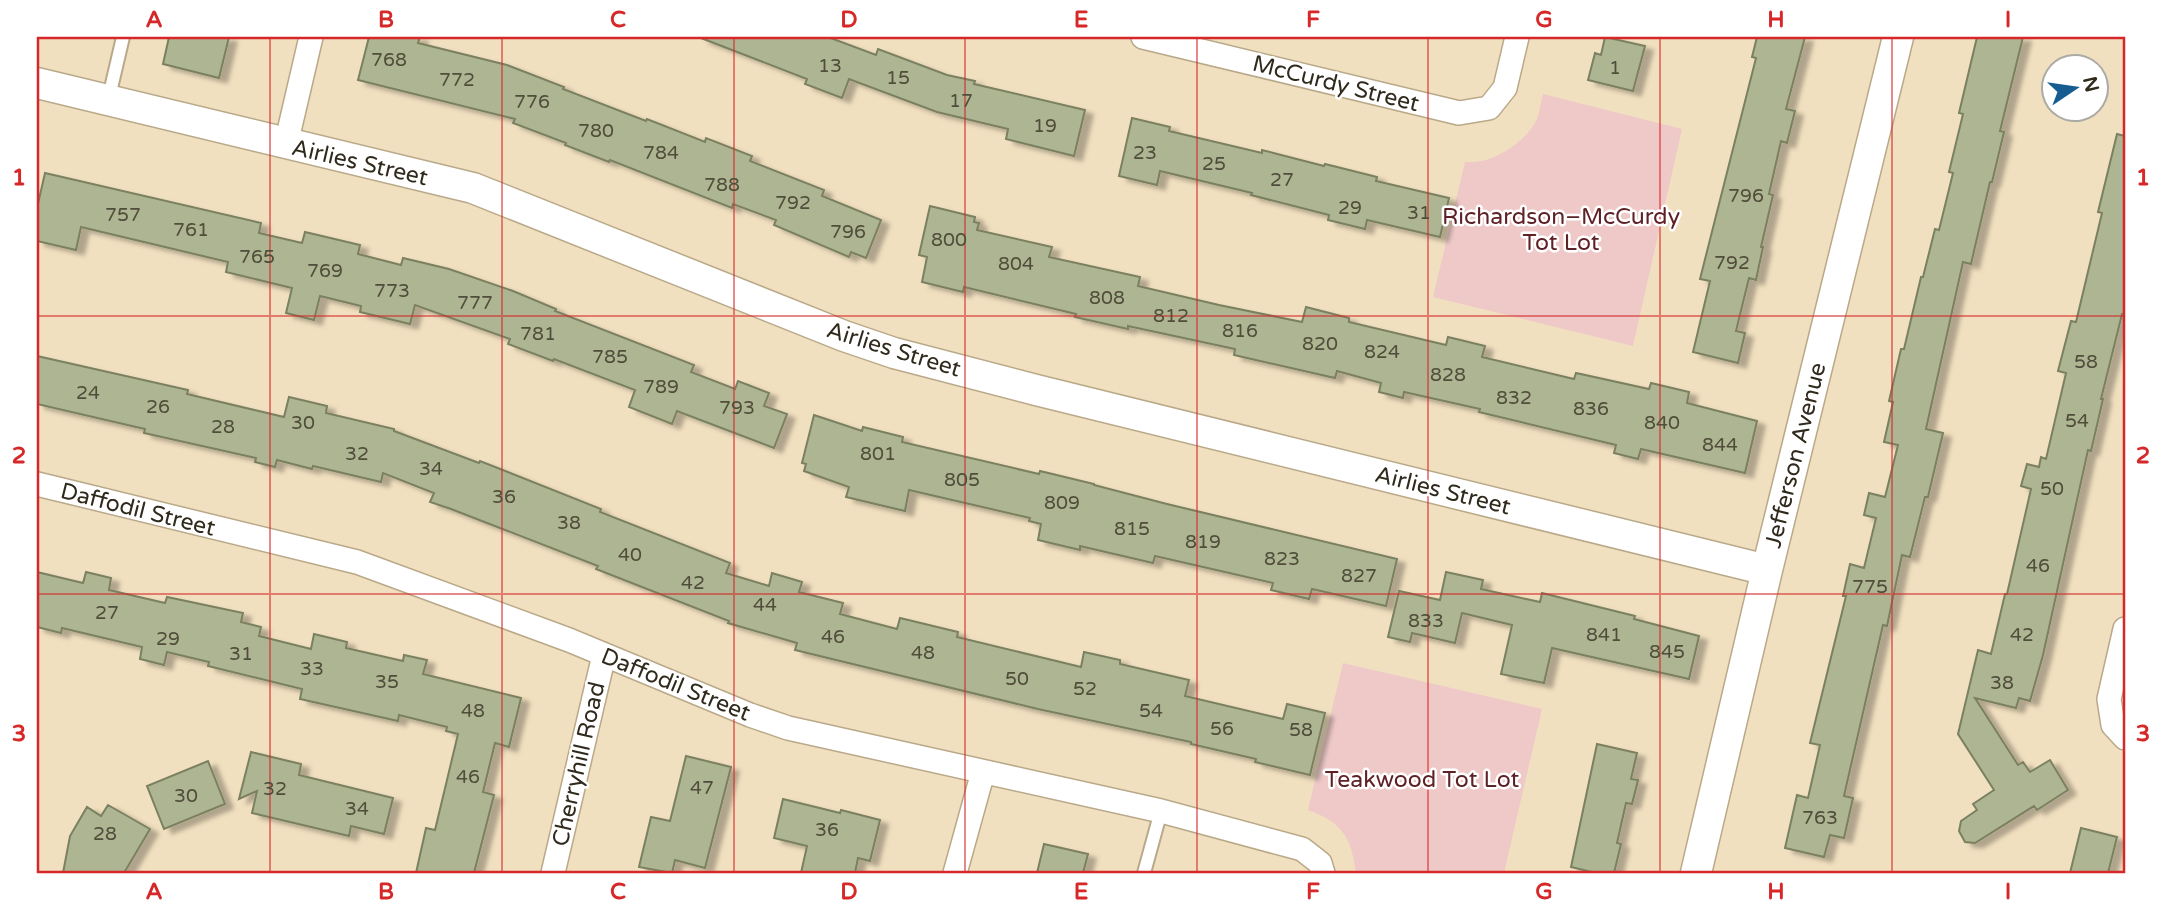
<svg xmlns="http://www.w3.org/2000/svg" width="2162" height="910" viewBox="0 0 2162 910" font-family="'Varela Round',sans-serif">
  <defs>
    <filter id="shadow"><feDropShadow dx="8" dy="4.5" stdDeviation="2" flood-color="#0004"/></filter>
  </defs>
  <rect width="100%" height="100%" fill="#f1e0bf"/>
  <path fill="#eec9c8" d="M1543 94 1682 129 1633 346 1433 297 1465 162C1470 162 1476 162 1482 161 1502 157 1531 137 1538 116 1540 109 1541 101 1543 94Z
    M1343 663 1542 709 1504 873H1356C1351 837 1343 823 1308 810Z"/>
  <path fill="#aeb592" stroke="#7a8060" stroke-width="2" filter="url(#shadow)" d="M169 37H229L219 78 163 64Z
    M369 37H420L418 43 507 65 564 87 563 89 646 121 647 119 705 142 706 138 752 156 750 161 824 190 822 196 881 220 866 258 851 252 849 257 774 225 776 220 733 204 732 208 610 160 609 162 565 145 566 143 513 123 515 119 358 80Z
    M702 37H828L876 55 878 49 947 75 975 81 974 84 1085 110 1074 156 1006 139 1008 129 937 112 849 79 842 98 805 84 807 79 701 38Z
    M1605 37 1645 46 1633 91 1588 80 1595 53 1601 55Z
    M1757 37H1805L1786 109 1795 111 1787 143 1781 141 1769 194 1773 195 1761 247H1763L1756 280 1749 278 1736 331 1745 333 1738 363 1693 352 1710 281 1700 279 1756 58 1752 57Z
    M1977 37H2023L2000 131 2004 132 1992 182H1990L1971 264 1963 262 1926 429 1943 433 1928 497H1925L1910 557 1902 555 1887 626 1883 625 1844 796 1853 798 1844 838 1830 835 1824 857 1785 848 1797 795 1808 798 1820 745 1810 743 1846 596H1843L1850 564 1864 568 1876 518 1864 515 1869 493 1885 497 1898 445 1884 442 1893 402 1889 401 1901 349H1904L1921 277H1923L1935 229 1939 230 1953 173 1949 172 1963 114 1959 113Z
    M1132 118 1170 127 1169 131 1262 153V150L1324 166 1325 164 1377 177 1376 181 1449 198 1440 237 1367 220 1365 229 1328 220 1329 215 1251 195 1252 193 1160 171 1157 185 1119 176Z
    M2117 134 2125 136V314H2122L2101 399H2103L2091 451 2088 450 2043 655 2030 701 2019 698 2016 708 1975 698 2018 765 2023 762 2030 772 2050 760 2068 790 2037 810 2034 806 1975 843 1965 842 1959 831 1961 821 1977 810 1973 804 1994 790 1958 734 1978 650 1991 654 2005 594H2007L2031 489 2021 486 2027 464 2039 467 2041 457 2046 459 2066 373 2058 371 2071 321 2076 322 2102 213 2098 212Z
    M45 173 261 223 259 233 302 243 305 232 360 245 358 254 401 265 403 258 449 269 513 291 556 309 555 311 694 365 691 372 735 389 738 381 769 393 764 406 787 414 774 448 677 411 672 424 629 407 635 390 554 359 553 361 508 344 510 339 415 305 410 324 360 312 361 306 320 296 314 320 286 313 292 288 226 272 228 262 81 227 76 250 37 241V208Z
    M930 206 975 217 974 222 979 223 977 230 1052 247 1049 257 1140 277 1138 286 1219 305 1302 322 1306 307 1349 318V322L1446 345 1448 337 1485 346 1482 357 1574 379 1576 373 1649 389 1651 383 1689 392 1687 403 1757 421 1745 473 1641 449 1638 459 1614 453 1616 445 1479 412 1480 409 1404 392 1403 398 1379 392 1381 383 1337 371 1335 378 1234 355 1235 349 1128 326V329L1075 317 1076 314 964 287 963 292 922 282 927 257 919 255Z
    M37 356 188 390 187 394 284 417 289 397 327 406 326 413 394 429V431L479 463 480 461 601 509 600 512 730 563 726 573 769 586 772 573 802 582 799 592 843 603 840 614 897 629 900 618 958 632 957 637 1081 667 1084 652 1120 660V664L1189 680 1185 696 1283 719 1287 704 1325 713 1310 775 1255 762 1256 759 1191 744V742L1038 709 795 650 797 643 728 623 729 621 596 569 598 566 451 509 430 502 434 493 383 473 381 482 313 466 312 469 277 460 275 467 255 462 256 458 144 433 145 429 37 404Z
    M814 415 862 431 863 427 903 437 902 442 1039 474 1040 471 1094 484V485L1167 504 1397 559 1386 606 1312 589 1309 599 1271 590 1273 583 1155 556 1153 563 1080 546V550L1038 540 1041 524 1029 521 1030 518 909 490 905 511 846 497 849 487 804 471 806 464 802 463Z
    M37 572 83 583 86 572 111 578 109 590 165 603 167 597 243 613 241 622 261 627 259 636 311 649 314 634 347 642 346 648 403 661 404 655 427 660 423 674 521 698 509 747 495 743 483 792 494 795 474 873H416L426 828 435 830 458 734 446 731 447 727 399 715 398 721 300 699 302 689 208 666 209 662 167 652 164 665 140 659 142 647 62 628 61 633 37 627Z
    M1446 572 1483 580 1481 589 1540 602 1542 593 1635 616 1634 619 1699 636 1689 679 1552 648 1544 683 1501 674 1512 625 1462 613 1455 643 1412 633 1410 642 1388 637 1399 591 1440 600Z
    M1597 744 1637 753 1631 779 1638 780 1632 804 1626 803 1617 843 1621 844 1614 873H1596L1571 867Z
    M251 752 301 764 299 775 393 798 384 834 351 826 349 836 252 813 257 791 239 799Z
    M686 756 731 767 705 868 675 860 672 873 639 867 651 817 670 821Z
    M208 761 225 804 164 829 147 786Z
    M783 799 840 813 841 810 880 820 870 861 858 858 855 873H801L807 846 774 838Z
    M108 805 150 829 124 873H63L70 836 87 807 101 816Z
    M2081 828 2117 837 2108 873H2070Z
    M1044 844 1088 854 1083 873H1037Z"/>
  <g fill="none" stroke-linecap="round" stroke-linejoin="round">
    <g stroke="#b9a989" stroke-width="16">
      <path id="service" d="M108 101 123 37
        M1144 873 1161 811"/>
    </g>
    <g stroke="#b9a989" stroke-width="26">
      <path id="minor" d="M1143 37 1459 113 1489 108 1505 88 1517 37
        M286 144 311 37
        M37 484 357 562 569 640 750 715 788 728 1161 811 1302 849 1320 863 1323 873
        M2125 629 2109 699 2113 725 2125 738
        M553 873 604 655
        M955 873 983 772"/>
    </g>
    <g stroke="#b9a989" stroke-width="33">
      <path id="tertiary" d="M37 83 473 188 844 336 894 353 1036 390 1767 570
        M1696 873 1767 570 1898 37"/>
    </g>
    <use href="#service" stroke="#fff" stroke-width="12"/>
    <use href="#minor" stroke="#fff" stroke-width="23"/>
    <use href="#tertiary" stroke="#fff" stroke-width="30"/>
  </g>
  <path fill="none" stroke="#d62828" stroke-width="2" stroke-opacity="0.55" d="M270 37V873M502 37V873M734 37V873M965 37V873M1197 37V873M1428 37V873M1660 37V873M1892 37V873M37 316H2125M37 594H2125"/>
  <g text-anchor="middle" stroke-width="5" stroke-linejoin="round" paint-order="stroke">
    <g font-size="19" fill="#504d3a">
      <text x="389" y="66">768</text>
      <text x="830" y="72">13</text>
      <text x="1615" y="74">1</text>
      <text x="898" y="84">15</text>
      <text x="457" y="86">772</text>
      <text x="961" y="107">17</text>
      <text x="532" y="108">776</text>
      <text x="1045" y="132">19</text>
      <text x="596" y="137">780</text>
      <text x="661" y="159">784</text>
      <text x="1145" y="159">23</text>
      <text x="1214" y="170">25</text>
      <text x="1282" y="186">27</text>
      <text x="722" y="191">788</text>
      <text x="1746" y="202">796</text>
      <text x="793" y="209">792</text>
      <text x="1350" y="214">29</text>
      <text x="1419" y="219">31</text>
      <text x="123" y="221">757</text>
      <text x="191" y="236">761</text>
      <text x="848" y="238">796</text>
      <text x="949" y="246">800</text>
      <text x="257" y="263">765</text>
      <text x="1732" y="269">792</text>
      <text x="1016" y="270">804</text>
      <text x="325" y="277">769</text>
      <text x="392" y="297">773</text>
      <text x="1107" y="304">808</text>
      <text x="475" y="309">777</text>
      <text x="1171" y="322">812</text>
      <text x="1240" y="337">816</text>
      <text x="538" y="340">781</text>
      <text x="1320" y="350">820</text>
      <text x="1382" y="358">824</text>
      <text x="610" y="363">785</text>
      <text x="2086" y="368">58</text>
      <text x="1448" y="381">828</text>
      <text x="661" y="393">789</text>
      <text x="88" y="399">24</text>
      <text x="1514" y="404">832</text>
      <text x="158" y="413">26</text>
      <text x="737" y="414">793</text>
      <text x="1591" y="415">836</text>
      <text x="2077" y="427">54</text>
      <text x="303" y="429">30</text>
      <text x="1662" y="429">840</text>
      <text x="223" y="433">28</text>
      <text x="1720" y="451">844</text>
      <text x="357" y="460">32</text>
      <text x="878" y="460">801</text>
      <text x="431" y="475">34</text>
      <text x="962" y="486">805</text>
      <text x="2052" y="495">50</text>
      <text x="504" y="503">36</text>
      <text x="1062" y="509">809</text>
      <text x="569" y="529">38</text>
      <text x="1132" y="535">815</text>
      <text x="1203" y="548">819</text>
      <text x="630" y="561">40</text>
      <text x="1282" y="565">823</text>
      <text x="2038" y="572">46</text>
      <text x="1359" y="582">827</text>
      <text x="693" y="589">42</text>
      <text x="1870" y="593">775</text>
      <text x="765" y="611">44</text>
      <text x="107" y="619">27</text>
      <text x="1426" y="627">833</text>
      <text x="1604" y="641">841</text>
      <text x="2022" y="641">42</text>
      <text x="833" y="643">46</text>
      <text x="168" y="645">29</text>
      <text x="1667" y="658">845</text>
      <text x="923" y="659">48</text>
      <text x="241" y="660">31</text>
      <text x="312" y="675">33</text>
      <text x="1017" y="685">50</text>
      <text x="387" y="688">35</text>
      <text x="2002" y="689">38</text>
      <text x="1085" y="695">52</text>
      <text x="473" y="717">48</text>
      <text x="1151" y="717">54</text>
      <text x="1222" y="735">56</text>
      <text x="1301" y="736">58</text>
      <text x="468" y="783">46</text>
      <text x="702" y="794">47</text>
      <text x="275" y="795">32</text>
      <text x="186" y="802">30</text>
      <text x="357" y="815">34</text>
      <text x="1820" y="824">763</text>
      <text x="827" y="836">36</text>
      <text x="105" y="840">28</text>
    </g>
    <g font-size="23" fill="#302a1d" stroke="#fff">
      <text transform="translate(1336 83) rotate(14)" y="8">McCurdy Street</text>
      <text transform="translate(360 162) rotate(13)" y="8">Airlies Street</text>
      <text transform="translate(894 349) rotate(17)" y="8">Airlies Street</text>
      <text transform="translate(1795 455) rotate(-76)" y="8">Jefferson Avenue</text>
      <text transform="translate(1443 490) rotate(14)" y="8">Airlies Street</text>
      <text transform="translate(138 509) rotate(14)" y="8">Daffodil Street</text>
      <text transform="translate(676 684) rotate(22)" y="8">Daffodil Street</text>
      <text transform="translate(578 764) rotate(-77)" y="8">Cherryhill Road</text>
    </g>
    <g font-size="23" fill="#5e2126" stroke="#fff">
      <text x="1561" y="224">Richardson–McCurdy<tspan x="1561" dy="26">Tot Lot</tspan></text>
      <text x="1422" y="787">Teakwood Tot Lot</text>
    </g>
  </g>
  <rect width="2162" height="910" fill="none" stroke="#ffffff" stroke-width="77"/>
  <g transform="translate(2075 88) rotate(77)"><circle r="33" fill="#ffffff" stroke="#acaaa5" stroke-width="2"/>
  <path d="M0-5L12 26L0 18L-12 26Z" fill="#155d91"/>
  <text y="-10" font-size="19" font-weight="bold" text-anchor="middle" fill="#302a1d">N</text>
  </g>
  <rect x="38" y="38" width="2086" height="834" fill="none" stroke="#d62828" stroke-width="2.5"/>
  <g font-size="23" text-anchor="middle" font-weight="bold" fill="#d62828">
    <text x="154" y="27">A</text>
    <text x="386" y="27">B</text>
    <text x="618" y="27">C</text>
    <text x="849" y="27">D</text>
    <text x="1081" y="27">E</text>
    <text x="1313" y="27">F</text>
    <text x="1544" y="27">G</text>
    <text x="1776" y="27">H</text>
    <text x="2008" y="27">I</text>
    <text x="19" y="185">1</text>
    <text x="2143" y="185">1</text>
    <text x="19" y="463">2</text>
    <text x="2143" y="463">2</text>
    <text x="19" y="741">3</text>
    <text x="2143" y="741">3</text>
    <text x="154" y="899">A</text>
    <text x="386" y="899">B</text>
    <text x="618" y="899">C</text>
    <text x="849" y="899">D</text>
    <text x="1081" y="899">E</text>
    <text x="1313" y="899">F</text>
    <text x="1544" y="899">G</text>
    <text x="1776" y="899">H</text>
    <text x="2008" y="899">I</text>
  </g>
</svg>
